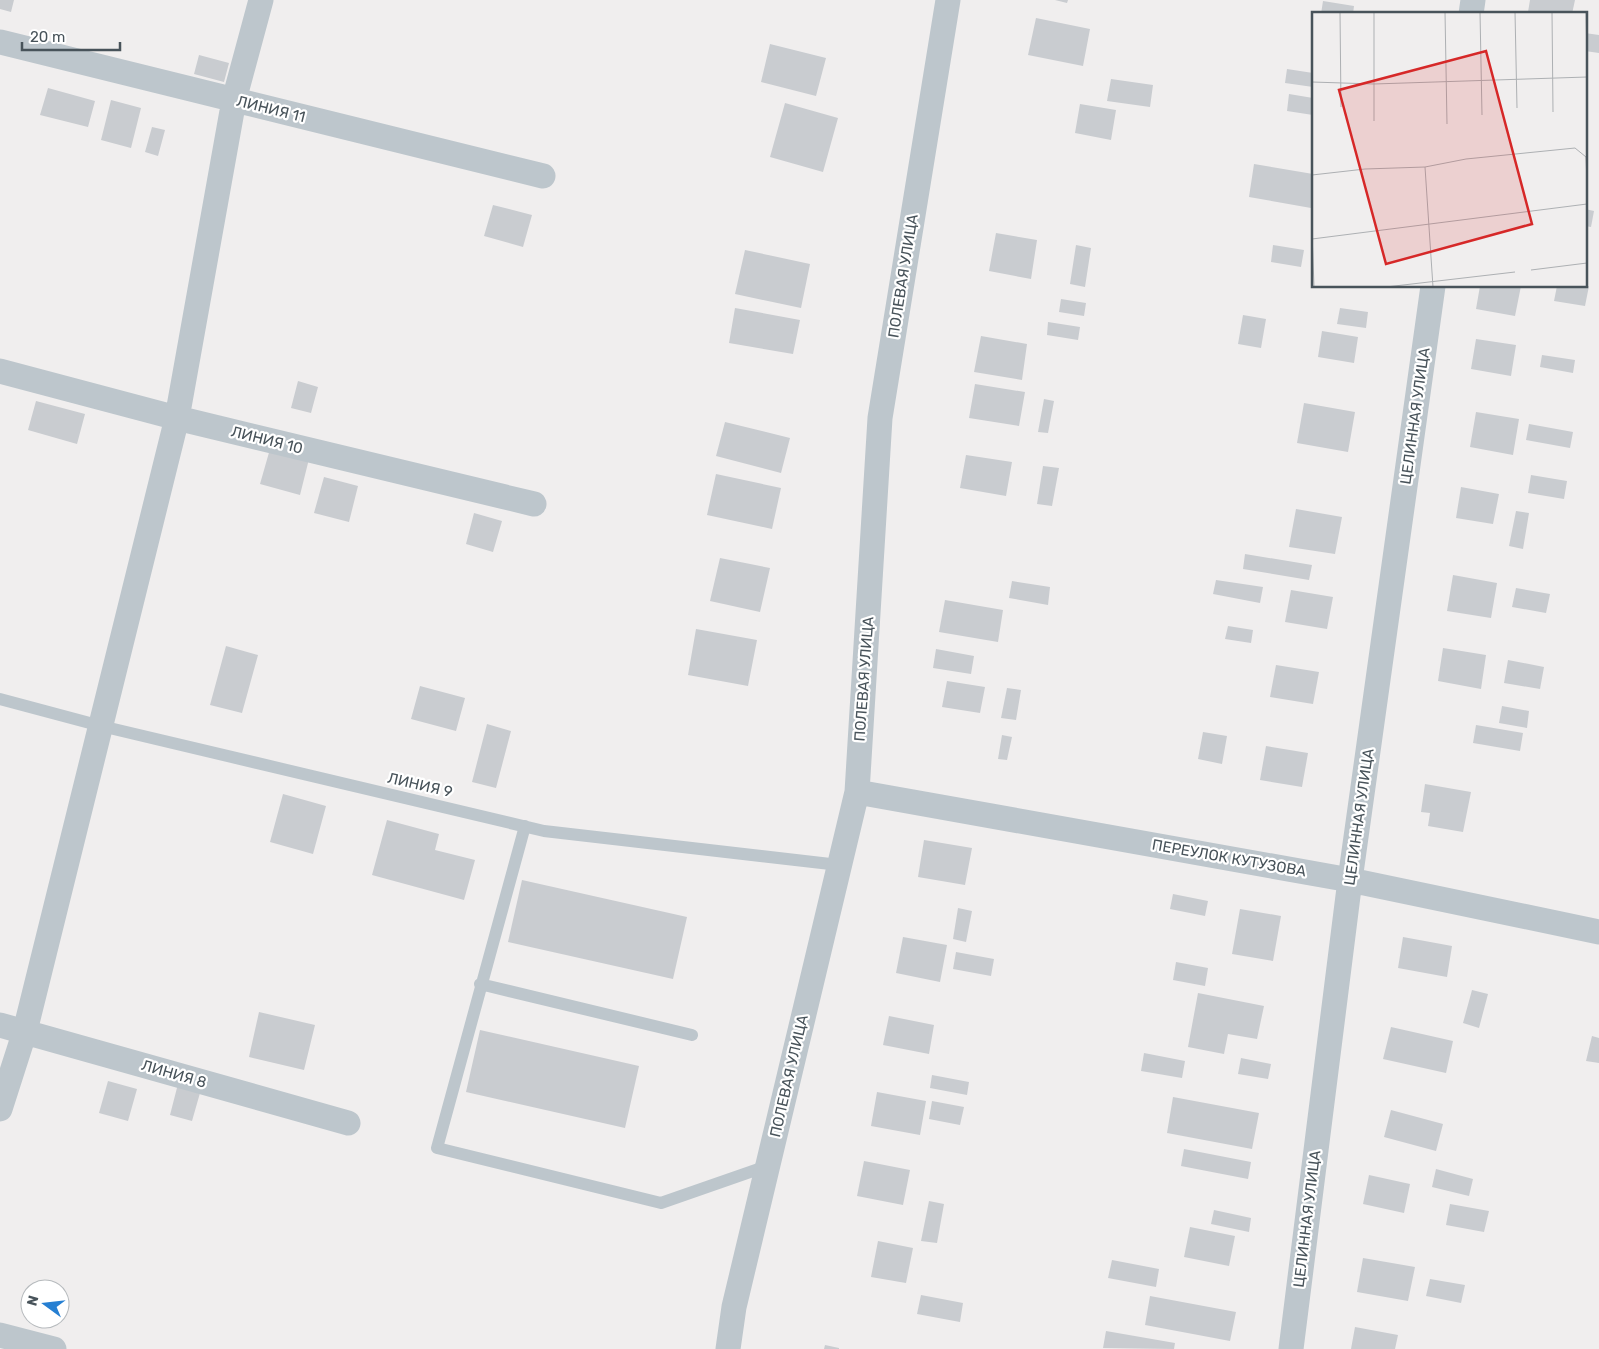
<svg xmlns="http://www.w3.org/2000/svg" width="1599" height="1349" viewBox="0 0 1599 1349" font-family="Rubik,sans-serif">
  <rect width="100%" height="100%" fill="#f0eeee"/>
  <path fill="#c9ccd0" d="M0 0H14L11 12 0 9Z
    M1055 0H1068L1067 3Z
    M1530 0H1575L1572 14H1539L1528 12Z
    M1323 1 1354 6 1353 14H1321Z
    M1036 18 1090 29 1083 66 1028 55Z
    M1585 33 1599 35V53L1585 51Z
    M770 44 826 58 816 96 761 82Z
    M199 55 229 63 224 82 194 74Z
    M1287 69 1313 73V87L1285 83Z
    M1111 79 1153 85 1150 107 1107 101Z
    M48 88 95 101 88 127 40 115Z
    M1289 94 1313 98V115L1287 111Z
    M111 100 141 108 131 148 101 140Z
    M785 103 838 118 823 172 770 157Z
    M1080 104 1116 110 1111 140 1075 133Z
    M152 127 165 130 158 156 145 152Z
    M1254 164 1313 174V196L1311 208 1249 197Z
    M493 205 532 215 523 247 484 236Z
    M1585 209 1594 211 1591 227 1585 226Z
    M996 233 1037 240 1031 279 989 271Z
    M1076 245 1091 248 1085 287 1070 284Z
    M1273 245 1304 250 1301 267 1271 262Z
    M745 250 810 264 801 308 735 294Z
    M1480 286H1521L1515 316 1476 309Z
    M1557 286H1589L1585 306 1554 301Z
    M1061 299 1086 303 1084 316 1059 312Z
    M735 308 800 320 793 354 729 343Z
    M1340 308 1368 312 1366 328 1337 324Z
    M1243 315 1266 319 1261 348 1238 344Z
    M1048 322 1080 327 1078 340 1047 335Z
    M1322 331 1358 337 1354 363 1318 357Z
    M981 336 1027 344 1022 380 974 372Z
    M1476 339 1516 345 1511 376 1471 369Z
    M1542 355 1575 360 1573 373 1540 367Z
    M298 381 318 387 311 413 291 408Z
    M975 384 1025 392 1019 426 969 418Z
    M1044 399 1054 401 1048 433 1038 432Z
    M36 401 85 414 77 444 28 430Z
    M1304 403 1355 412 1348 452 1297 443Z
    M1476 412 1519 419 1513 455 1470 447Z
    M725 422 790 438 781 473 716 456Z
    M1529 424 1573 432 1570 448 1526 440Z
    M270 449 309 459 300 495 260 484Z
    M966 455 1012 462 1006 496 960 488Z
    M1043 466 1059 468 1052 506 1037 504Z
    M716 474 781 488 772 529 707 515Z
    M1531 475 1567 481 1564 499 1528 493Z
    M324 477 358 486 349 522 314 513Z
    M1461 487 1499 494 1493 524 1456 518Z
    M1296 509 1342 517 1335 554 1289 547Z
    M1516 511 1529 513 1523 549 1509 546Z
    M474 513 502 521 493 552 466 544Z
    M1245 554 1312 565 1309 580 1243 569Z
    M720 558 770 568 760 612 710 601Z
    M1453 575 1497 583 1491 618 1447 611Z
    M1216 580 1263 587 1260 603 1213 594Z
    M1012 581 1050 587 1048 605 1009 598Z
    M1516 588 1550 594 1546 613 1512 607Z
    M1291 590 1333 597 1327 629 1285 622Z
    M945 600 1003 610 998 642 939 632Z
    M1228 626 1253 630 1251 643 1225 639Z
    M696 629 757 640 748 686 688 675Z
    M226 646 258 655 242 713 210 705Z
    M1443 648 1486 655 1481 689 1438 681Z
    M936 649 974 656 971 674 933 668Z
    M1508 660 1544 667 1540 689 1504 683Z
    M1276 665 1319 672 1313 704 1270 697Z
    M947 681 985 687 980 713 942 707Z
    M420 686 465 698 456 731 411 719Z
    M1007 688 1021 690 1016 720 1001 718Z
    M1502 706 1529 711 1527 728 1499 723Z
    M487 724 511 731 496 788 472 782Z
    M1476 725 1523 733 1520 751 1473 743Z
    M1203 732 1227 736 1222 764 1198 759Z
    M1002 735 1012 737 1007 760 998 759Z
    M1266 746 1308 753 1302 787 1260 780Z
    M1425 784 1471 792 1463 832 1428 826 1430 813 1421 812Z
    M283 794 326 806 313 854 270 842Z
    M387 820 439 834 435 850 475 860 464 900 372 875Z
    M924 840 972 848 965 885 918 877Z
    M522 880 687 917 673 979 508 942Z
    M1173 894 1208 901 1205 916 1170 909Z
    M958 908 972 911 966 942 953 939Z
    M1240 909 1281 916 1273 961 1232 954Z
    M903 937 947 945 940 982 896 973Z
    M1403 937 1452 946 1447 977 1398 968Z
    M956 952 994 959 991 976 953 969Z
    M1176 962 1208 968 1205 986 1173 980Z
    M1472 990 1488 994 1479 1028 1463 1023Z
    M1198 993 1264 1006 1257 1039 1228 1034 1224 1054 1188 1047Z
    M259 1012 315 1025 304 1070 249 1057Z
    M889 1016 934 1025 929 1054 883 1045Z
    M1391 1027 1453 1041 1446 1073 1383 1059Z
    M480 1030 639 1066 625 1128 466 1092Z
    M1592 1036 1599 1038V1063L1586 1061Z
    M1144 1053 1185 1061 1182 1078 1141 1071Z
    M1241 1058 1271 1064 1268 1079 1238 1074Z
    M932 1075 969 1082 967 1095 930 1088Z
    M179 1080 202 1086 192 1121 170 1115Z
    M108 1081 137 1089 128 1121 99 1113Z
    M877 1092 926 1101 920 1135 871 1126Z
    M1173 1097 1259 1113 1252 1149 1167 1133Z
    M932 1101 964 1107 960 1125 929 1119Z
    M1391 1110 1443 1124 1436 1151 1384 1137Z
    M1184 1149 1251 1162 1248 1179 1181 1166Z
    M864 1161 910 1170 903 1205 857 1196Z
    M1436 1169 1473 1179 1469 1196 1432 1187Z
    M1369 1175 1410 1184 1404 1213 1363 1204Z
    M929 1201 944 1204 937 1243 921 1241Z
    M1450 1204 1489 1211 1484 1232 1446 1225Z
    M1214 1210 1251 1218 1249 1232 1211 1224Z
    M1190 1227 1235 1236 1229 1266 1184 1257Z
    M878 1241 913 1248 906 1283 871 1277Z
    M1363 1258 1415 1267 1408 1301 1357 1292Z
    M1112 1260 1159 1269 1156 1287 1108 1278Z
    M1430 1279 1465 1285 1461 1303 1426 1296Z
    M921 1295 963 1303 960 1322 917 1314Z
    M1150 1296 1236 1312 1230 1341 1145 1325Z
    M1355 1327 1398 1335 1395 1349H1351Z
    M1106 1331 1175 1343 1174 1349 1103 1348Z
    M825 1345 839 1348V1349H824Z"/>
  <g fill="none" stroke-linecap="round" stroke-linejoin="round">
    <path stroke="#bdc6cc" stroke-width="12" d="M0 699 101 726 544 831 839 865
      M525 826 437 1148 661 1203 767 1166
      M480 984 692 1035"/>
    <path stroke="#bdc6cc" stroke-width="25" d="M1471 14 1473 0
      M0 42 543 176
      M0 371 177 418 534 504
      M857 792 1350 880 1599 932
      M0 1025 348 1123
      M0 1109 25 1031 177 418 234 100 261 0
      M0 1335 54 1349
      M728 1349 734 1307 857 792 880 418 948 0
      M1291 1349 1350 880 1433 286"/>
  </g>
  <g text-anchor="middle" stroke-width="4.5" stroke-linejoin="round" paint-order="stroke">
    <g font-size="15" fill="#48535a" stroke="#fff">
      <text transform="translate(271 109) rotate(14)" y="5">ЛИНИЯ 11</text>
      <text transform="translate(903 276) rotate(-81)" y="5">ПОЛЕВАЯ УЛИЦА</text>
      <text transform="translate(1415 416) rotate(-82)" y="5">ЦЕЛИННАЯ УЛИЦА</text>
      <text transform="translate(267 440) rotate(14)" y="5">ЛИНИЯ 10</text>
      <text transform="translate(864 679) rotate(-86)" y="5">ПОЛЕВАЯ УЛИЦА</text>
      <text transform="translate(420 785) rotate(13)" y="5">ЛИНИЯ 9</text>
      <text transform="translate(1359 817) rotate(-82)" y="5">ЦЕЛИННАЯ УЛИЦА</text>
      <text transform="translate(1229 858) rotate(10)" y="5">ПЕРЕУЛОК КУТУЗОВА</text>
      <text transform="translate(174 1074) rotate(16)" y="5">ЛИНИЯ 8</text>
      <text transform="translate(789 1076) rotate(-77)" y="5">ПОЛЕВАЯ УЛИЦА</text>
      <text transform="translate(1307 1219) rotate(-83)" y="5">ЦЕЛИННАЯ УЛИЦА</text>
    </g>
  </g>
  <g transform="translate(1312 12)">
    <rect width="275" height="275" fill="#f0eeee"/>
    <path fill="none" stroke="#adb0b3" stroke-width="1" d="M28 0 29 95M62 0V109M133 0 135 112M168 0 170 103M203 0 205 96M240 0 241 100M274 0 275 48M0 70 62 72 275 65M274 145 275 170M113 155 121 275M0 163 53 157 113 155 154 147 263 136 274 145M0 220 2 275M0 227 275 192M219 258 275 251M74 275 203 260"/>
    <path fill="#d62828" fill-opacity="0.15" stroke="#d62828" stroke-width="2.5" d="M174 39 220 212 74 252 27 78Z"/>
    <rect width="275" height="275" fill="none" stroke="#48535a" stroke-width="2.5"/>
  </g>
  <g transform="translate(45 1304) rotate(285)"><circle r="24" fill="#ffffff" stroke="#b6babd"/>
  <path d="M0-4L9 19L0 12L-9 19Z" fill="#267fd2"/>
  <text y="-8" font-size="14" font-weight="bold" text-anchor="middle" fill="#48535a">N</text>
  </g>
  <path d="M22 42v8h98v-8" fill="none" stroke="#48535a" stroke-width="2.5"/>
  <text x="30" y="42" font-size="15" fill="#48535a" stroke="#ffffff" stroke-width="4" paint-order="stroke">20 m</text>
</svg>
